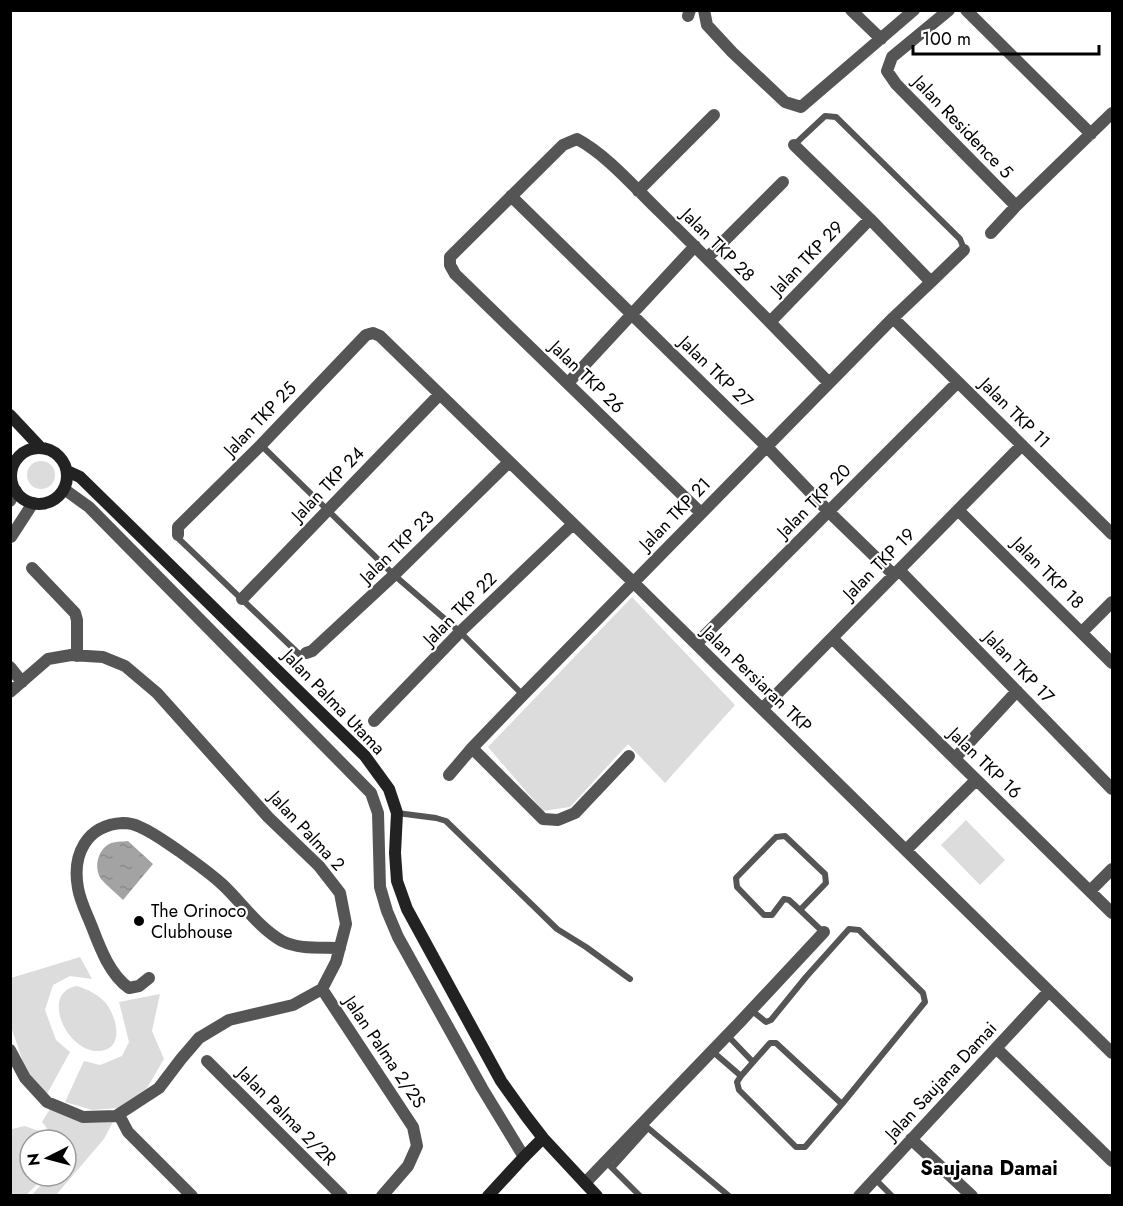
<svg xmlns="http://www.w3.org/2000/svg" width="1123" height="1206" viewBox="0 0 1123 1206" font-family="Jost,sans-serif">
  <defs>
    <pattern id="water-ripples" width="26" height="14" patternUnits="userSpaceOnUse" patternTransform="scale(1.5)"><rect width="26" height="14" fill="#a3a3a3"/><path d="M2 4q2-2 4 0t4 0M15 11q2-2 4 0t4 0" fill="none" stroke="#8b8b8b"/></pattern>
  </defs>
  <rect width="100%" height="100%" fill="#fff"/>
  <path fill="#dcdcdc" d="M27 475a14 14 0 1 1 28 0a14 14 0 1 1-28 0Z
    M632 597 735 705 665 783 628 744 570 807 543 811 488 747Z
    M966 820 1005 860 980 885 941 845Z
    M80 957 92 979 70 976 53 985 45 1010 56 1040 70 1052 47 1094 27 1073 11 1027V978Z
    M77 986C87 989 97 994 105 1002 116 1015 126 1048 100 1051 67 1054 39 992 77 986Z
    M160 994 152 1031 164 1059 147 1088 118 1108 92 1110 65 1102 84 1061 100 1065 122 1056 129 1042 119 1002Z
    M53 1104 83 1117 116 1116 104 1139 56 1195 31 1196 49 1176H66V1140H56L42 1122Z
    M25 1126 44 1133 52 1140H30V1176H46L26 1195H11V1131L12 1129Z"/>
  <path fill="url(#water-ripples)" d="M128 841 153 864 123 900C116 893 107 886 101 879 94 868 97 851 109 844 115 841 122 842 128 841Z"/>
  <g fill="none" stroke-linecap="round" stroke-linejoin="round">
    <path stroke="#555" stroke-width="6" d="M794 145 825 116 836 117 960 239 964 249
      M261 445 394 575 460 632 523 695
      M178 535 179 539 299 654 306 653
      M397 813 436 818 446 821 557 929 586 947 630 979
      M800 910 789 900 784 899 772 915H764L737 887 736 878 776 837 785 836 825 874 826 883 800 910 823 932
      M751 1010 766 1022 771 1020 806 977 849 929 859 930 923 993 925 1002 842 1104
      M727 1035 753 1062
      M770 1043H776L842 1104 805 1147H796L739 1090 737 1082 741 1076Z
      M712 1051 741 1076
      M642 1123 729 1196
      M610 1166 640 1196
      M612 1168 648 1128
      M875 1179 892 1196"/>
    <path stroke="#555" stroke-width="12" d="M704 10 707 25 732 52 785 102 801 107 914 10
      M851 10 881 39
      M949 10 892 57 887 71 896 84 1016 206
      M966 10 1091 134
      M688 16 690 10
      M794 145 870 219 931 282 964 250
      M638 191 714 115
      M511 196 766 446 829 512 894 575
      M991 233 1016 206 1112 113
      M707 258 783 182
      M893 318 1112 534
      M770 322 870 219
      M568 383 695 246
      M64 489 89 507 371 793 378 813 380 887 387 911 398 937 482 1088 524 1157
      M10 501 16 491
      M958 510 1112 663
      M701 513 455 274 450 265V257L563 145 577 139C607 155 634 187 659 211 716 267 773 325 829 383
      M178 535V527L261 445 366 335 373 333 380 336 633 582 1112 1053
      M11 537 33 503
      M32 568 75 613 77 620V656
      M899 570 1112 789
      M242 599 439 395
      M1082 632 1112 602
      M832 638 1112 913
      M696 644 958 382
      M306 653 312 651 394 575 509 462
      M10 667 22 682
      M10 692 48 659 71 655 103 657 125 666 157 693 268 817 319 866 340 893 346 924 336 962 322 989 293 1005 229 1020 199 1038 181 1059 159 1088 116 1116 83 1117 47 1102 25 1078 10 1050
      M762 709 1022 445
      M374 721 460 632 573 524
      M472 748 543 819 558 820 575 813 629 756
      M955 758 1017 691
      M449 775 472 748 523 695 893 318 931 282
      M906 850 976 780
      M1090 891 1112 869
      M149 978 139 986 129 988C110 975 100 948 92 927 87 914 80 901 78 888 72 855 86 825 123 823 128 823 136 825 140 827 154 833 167 843 179 851 194 862 209 872 223 885 242 903 259 928 282 941 300 950 321 947 340 948
      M322 989 413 1127 417 1146 408 1166 382 1196
      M996 1048 1112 1161
      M207 1061 342 1196
      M119 1115 128 1132 192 1196
      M911 1139 972 1196
      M585 1183 740 1022 824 932
      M859 1196 1049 991"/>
    <path stroke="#222" stroke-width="12" d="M10 415 41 448
      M11 476a28 28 0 1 1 56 0a28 28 0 1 1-56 0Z
      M67 471 80 477 365 756 389 789 397 813 395 853 397 881 407 909 501 1081 526 1116 543 1138 597 1196
      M488 1196 524 1157 543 1138"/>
  </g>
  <circle fill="#000" stroke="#fff" stroke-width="2" cx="139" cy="921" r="6"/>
  <g text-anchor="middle" stroke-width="4.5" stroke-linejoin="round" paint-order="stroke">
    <g font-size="18" fill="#000" stroke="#fff">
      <text transform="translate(963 127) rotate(46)" y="6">Jalan Residence 5</text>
      <text transform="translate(718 245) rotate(45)" y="6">Jalan TKP 28</text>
      <text transform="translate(807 258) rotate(-46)" y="6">Jalan TKP 29</text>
      <text transform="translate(716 372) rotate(44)" y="6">Jalan TKP 27</text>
      <text transform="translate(587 377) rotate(44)" y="6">Jalan TKP 26</text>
      <text transform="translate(1015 413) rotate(45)" y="6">Jalan TKP 11</text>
      <text transform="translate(260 419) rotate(-46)" y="6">Jalan TKP 25</text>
      <text transform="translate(328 484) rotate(-46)" y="6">Jalan TKP 24</text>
      <text transform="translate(814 501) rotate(-45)" y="6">Jalan TKP 20</text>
      <text transform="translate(675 514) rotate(-46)" y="6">Jalan TKP 21</text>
      <text transform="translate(397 547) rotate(-44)" y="6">Jalan TKP 23</text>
      <text transform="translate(879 564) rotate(-45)" y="6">Jalan TKP 19</text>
      <text transform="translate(1048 573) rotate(45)" y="6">Jalan TKP 18</text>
      <text transform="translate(460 609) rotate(-45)" y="6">Jalan TKP 22</text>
      <text transform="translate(1019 667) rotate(46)" y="6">Jalan TKP 17</text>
      <text transform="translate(757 679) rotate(44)" y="6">Jalan Persiaran TKP</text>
      <text transform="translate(334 702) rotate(46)" y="6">Jalan Palma Utama</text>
      <text transform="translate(985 763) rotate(44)" y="6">Jalan TKP 16</text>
      <text transform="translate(307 831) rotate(47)" y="6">Jalan Palma 2</text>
      <text transform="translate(385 1052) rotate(56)" y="6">Jalan Palma 2/2S</text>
      <text transform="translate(941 1081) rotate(-47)" y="6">Jalan Saujana Damai</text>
      <text transform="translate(287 1116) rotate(45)" y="6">Jalan Palma 2/2R</text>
    </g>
    <g font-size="18" fill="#000" stroke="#fff" text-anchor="start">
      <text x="151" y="917">The Orinoco<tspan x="151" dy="21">Clubhouse</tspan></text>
    </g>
    <g font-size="20" font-weight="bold" fill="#000" stroke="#fff">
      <text x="989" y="1175">Saujana Damai</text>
    </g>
  </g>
  <rect width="1123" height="1206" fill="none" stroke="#000000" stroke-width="24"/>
  <g transform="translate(48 1158) rotate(264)"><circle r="28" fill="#ffffff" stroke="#999999" stroke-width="1.5"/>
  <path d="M0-4.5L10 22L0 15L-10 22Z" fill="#000000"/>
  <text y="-9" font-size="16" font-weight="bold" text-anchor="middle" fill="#000000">N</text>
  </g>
  <path d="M913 45v9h186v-9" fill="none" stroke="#000000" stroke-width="3"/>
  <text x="922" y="45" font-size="18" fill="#000000" stroke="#ffffff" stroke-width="4.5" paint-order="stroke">100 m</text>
</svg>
